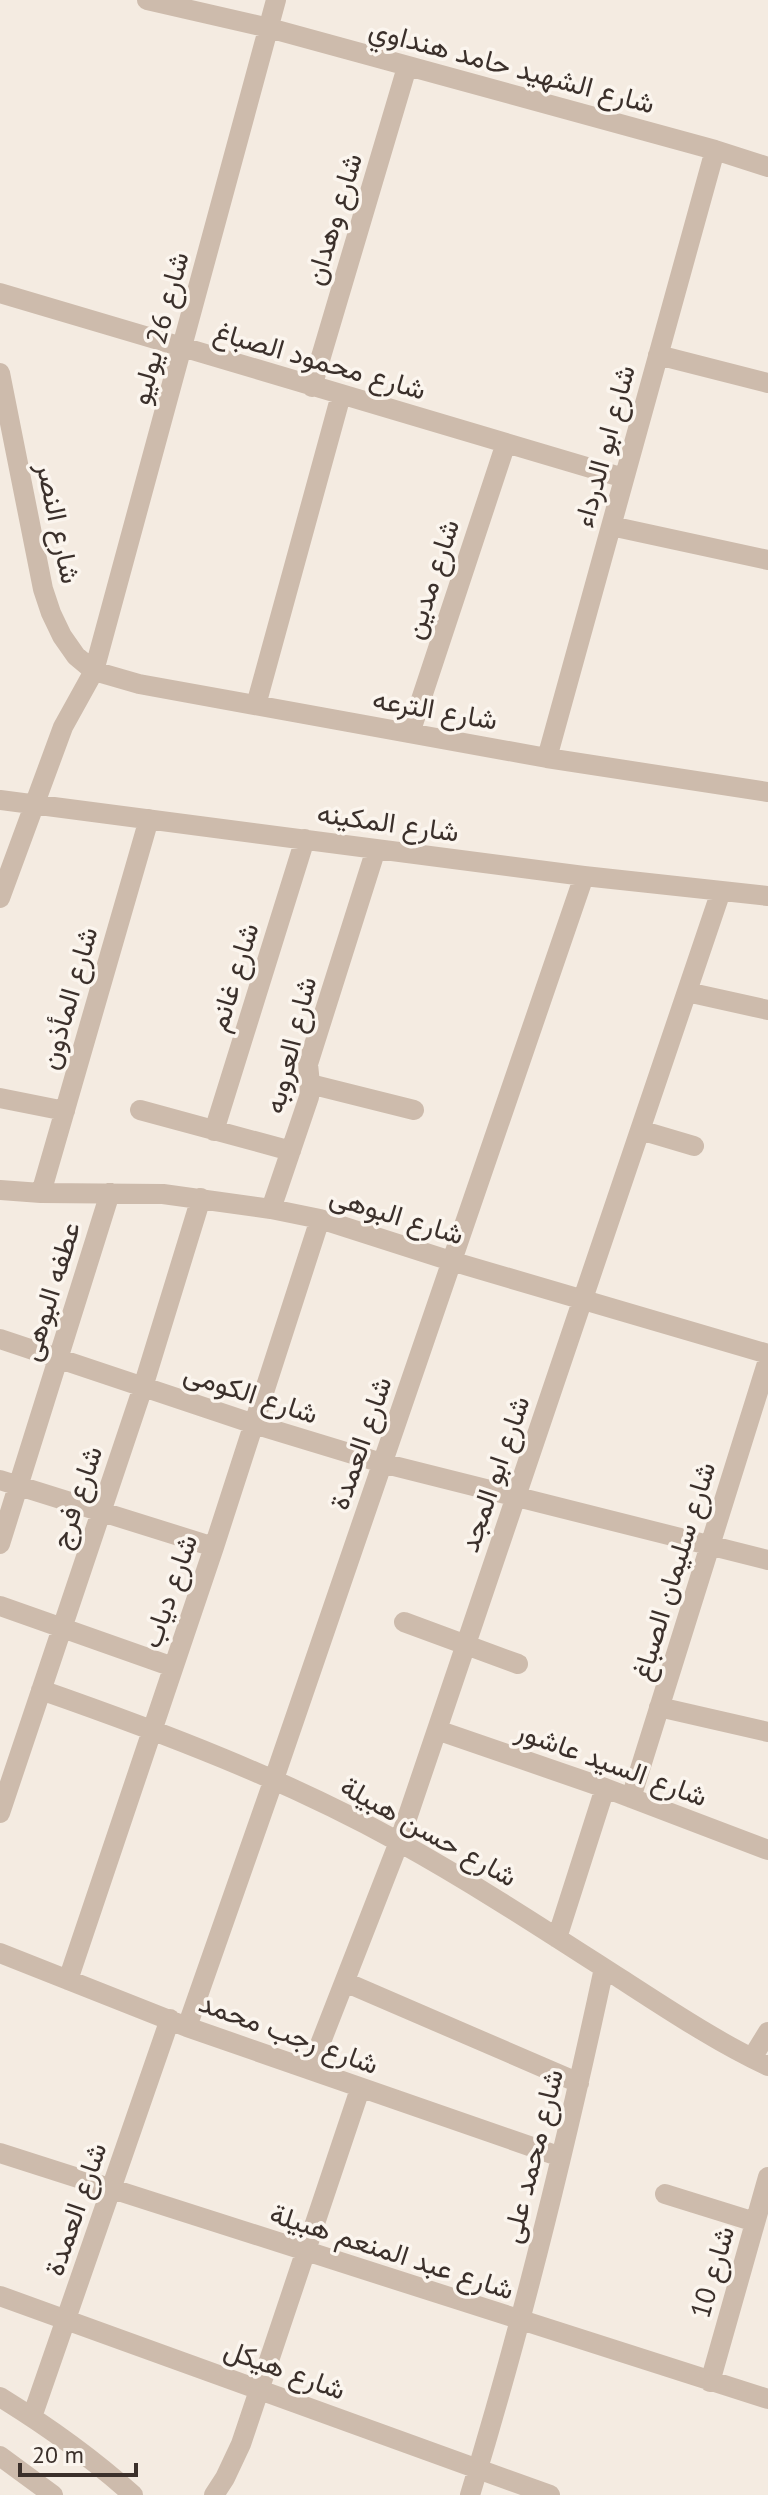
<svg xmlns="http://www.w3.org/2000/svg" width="768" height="2495" viewBox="0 0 768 2495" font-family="'PT Sans',Vazirmatn,sans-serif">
  <rect width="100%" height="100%" fill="#f4ebe1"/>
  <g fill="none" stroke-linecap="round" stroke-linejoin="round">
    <path stroke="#cdbbac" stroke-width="20" d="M147 0 269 28 715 150 768 167
      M0 293 624 478
      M658 355 768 383
      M0 373 43 589 51 613 62 636 76 656 94 671 139 684 547 758 768 792
      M312 387 407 67
      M611 526 768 560
      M256 705 341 395
      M410 733 506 443
      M547 758 715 150
      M0 800 584 876 768 896
      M0 898 63 727 94 671 276 0
      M687 992 768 1010
      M310 1084 414 1110
      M0 1098 65 1111
      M140 1110 291 1151
      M640 1130 694 1146
      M214 1131 305 839
      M0 1190 41 1193 163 1194 271 1209 320 1219 451 1261 768 1354
      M41 1193 149 819
      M271 1209 309 1097 310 1084 308 1064 376 849
      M0 1339 254 1424 382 1463 768 1560
      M0 1480 214 1547
      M0 1544 110 1193
      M0 1606 173 1667
      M404 1622 518 1664
      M41 1690C164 1733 285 1779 399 1842 475 1884 548 1932 621 1979 669 2010 717 2042 768 2066
      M659 1707 768 1732
      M437 1730 605 1788 768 1850
      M631 1798 768 1360
      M0 1813 143 1387 201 1198
      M557 1938 605 1788
      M0 1953 187 2027 561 2157
      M68 1980 214 1547 320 1219
      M345 1982 579 2083
      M187 2027 274 1779 584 876
      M752 2058 768 2032
      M310 2070 399 1842 721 891
      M0 2153 768 2399
      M665 2194 755 2222
      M0 2296 550 2495
      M710 2382 768 2177
      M0 2397C47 2426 92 2458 133 2495
      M32 2417 170 2019
      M214 2495 225 2478 241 2444 360 2089
      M470 2495C523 2322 566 2145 604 1968"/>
    <path stroke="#cdbbac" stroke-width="20" d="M0 2456 53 2495"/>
  </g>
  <g text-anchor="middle" stroke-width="7" stroke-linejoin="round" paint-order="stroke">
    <g font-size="28" fill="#3b302b" stroke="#fbf5ee">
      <text transform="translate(512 66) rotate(15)" y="10">شارع الشهيد حامد هنداوي</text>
      <text transform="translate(333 219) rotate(-73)" y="10">شارع وهدان</text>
      <text transform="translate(159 328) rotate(-75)" y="10">شارع 26 يوليو</text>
      <text transform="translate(320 360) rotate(16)" y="10">شارع محمود الصباغ</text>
      <text transform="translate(604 446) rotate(-75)" y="10">شارع ابو الدرداء</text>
      <text transform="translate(59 523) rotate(78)" y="10">شارع النصر</text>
      <text transform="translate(431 579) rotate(-72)" y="10">شارع مدين</text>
      <text transform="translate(435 709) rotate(10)" y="10">شارع الترعه</text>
      <text transform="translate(388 822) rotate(8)" y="10">شارع المكينه</text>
      <text transform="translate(233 977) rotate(-73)" y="10">شارع غانم</text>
      <text transform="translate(68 998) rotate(-74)" y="10">شارع المأذون</text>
      <text transform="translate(290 1045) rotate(-76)" y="10">شارع العروبه</text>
      <text transform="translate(397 1215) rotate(17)" y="10">شارع البوهى</text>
      <text transform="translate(50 1291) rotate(-73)" y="10">عطفه البوهى</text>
      <text transform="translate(251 1393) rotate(18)" y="10">شارع الكومى</text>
      <text transform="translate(360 1443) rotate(-71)" y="10">شارع العمدة</text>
      <text transform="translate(494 1474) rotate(-71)" y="10">شارع ابو المجد</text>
      <text transform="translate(76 1497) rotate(-71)" y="10">شارع فرج</text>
      <text transform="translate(673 1571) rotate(-73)" y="10">شارع سليمان الصباغ</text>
      <text transform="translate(169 1591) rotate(-71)" y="10">شارع دياب</text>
      <text transform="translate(612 1763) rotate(20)" y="10">شارع السيد عاشور</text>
      <text transform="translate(429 1831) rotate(29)" y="10">شارع حسن هبيلة</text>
      <text transform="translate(289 2033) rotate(20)" y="10">شارع رجب محمد</text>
      <text transform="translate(532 2156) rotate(-76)" y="10">شارع محمد على</text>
      <text transform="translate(75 2209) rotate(-71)" y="10">شارع العمدة</text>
      <text transform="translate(392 2251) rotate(18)" y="10">شارع عبد المنعم هبيلة</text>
      <text transform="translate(712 2272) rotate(-74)" y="10">شارع 10</text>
      <text transform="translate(285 2369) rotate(20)" y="10">شارع هيكل</text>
    </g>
  </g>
  <path d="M20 2463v12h116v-12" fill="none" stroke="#3b302b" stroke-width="4"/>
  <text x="32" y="2463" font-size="24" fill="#3b302b" stroke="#fbf5ee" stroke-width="6" paint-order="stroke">20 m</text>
</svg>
